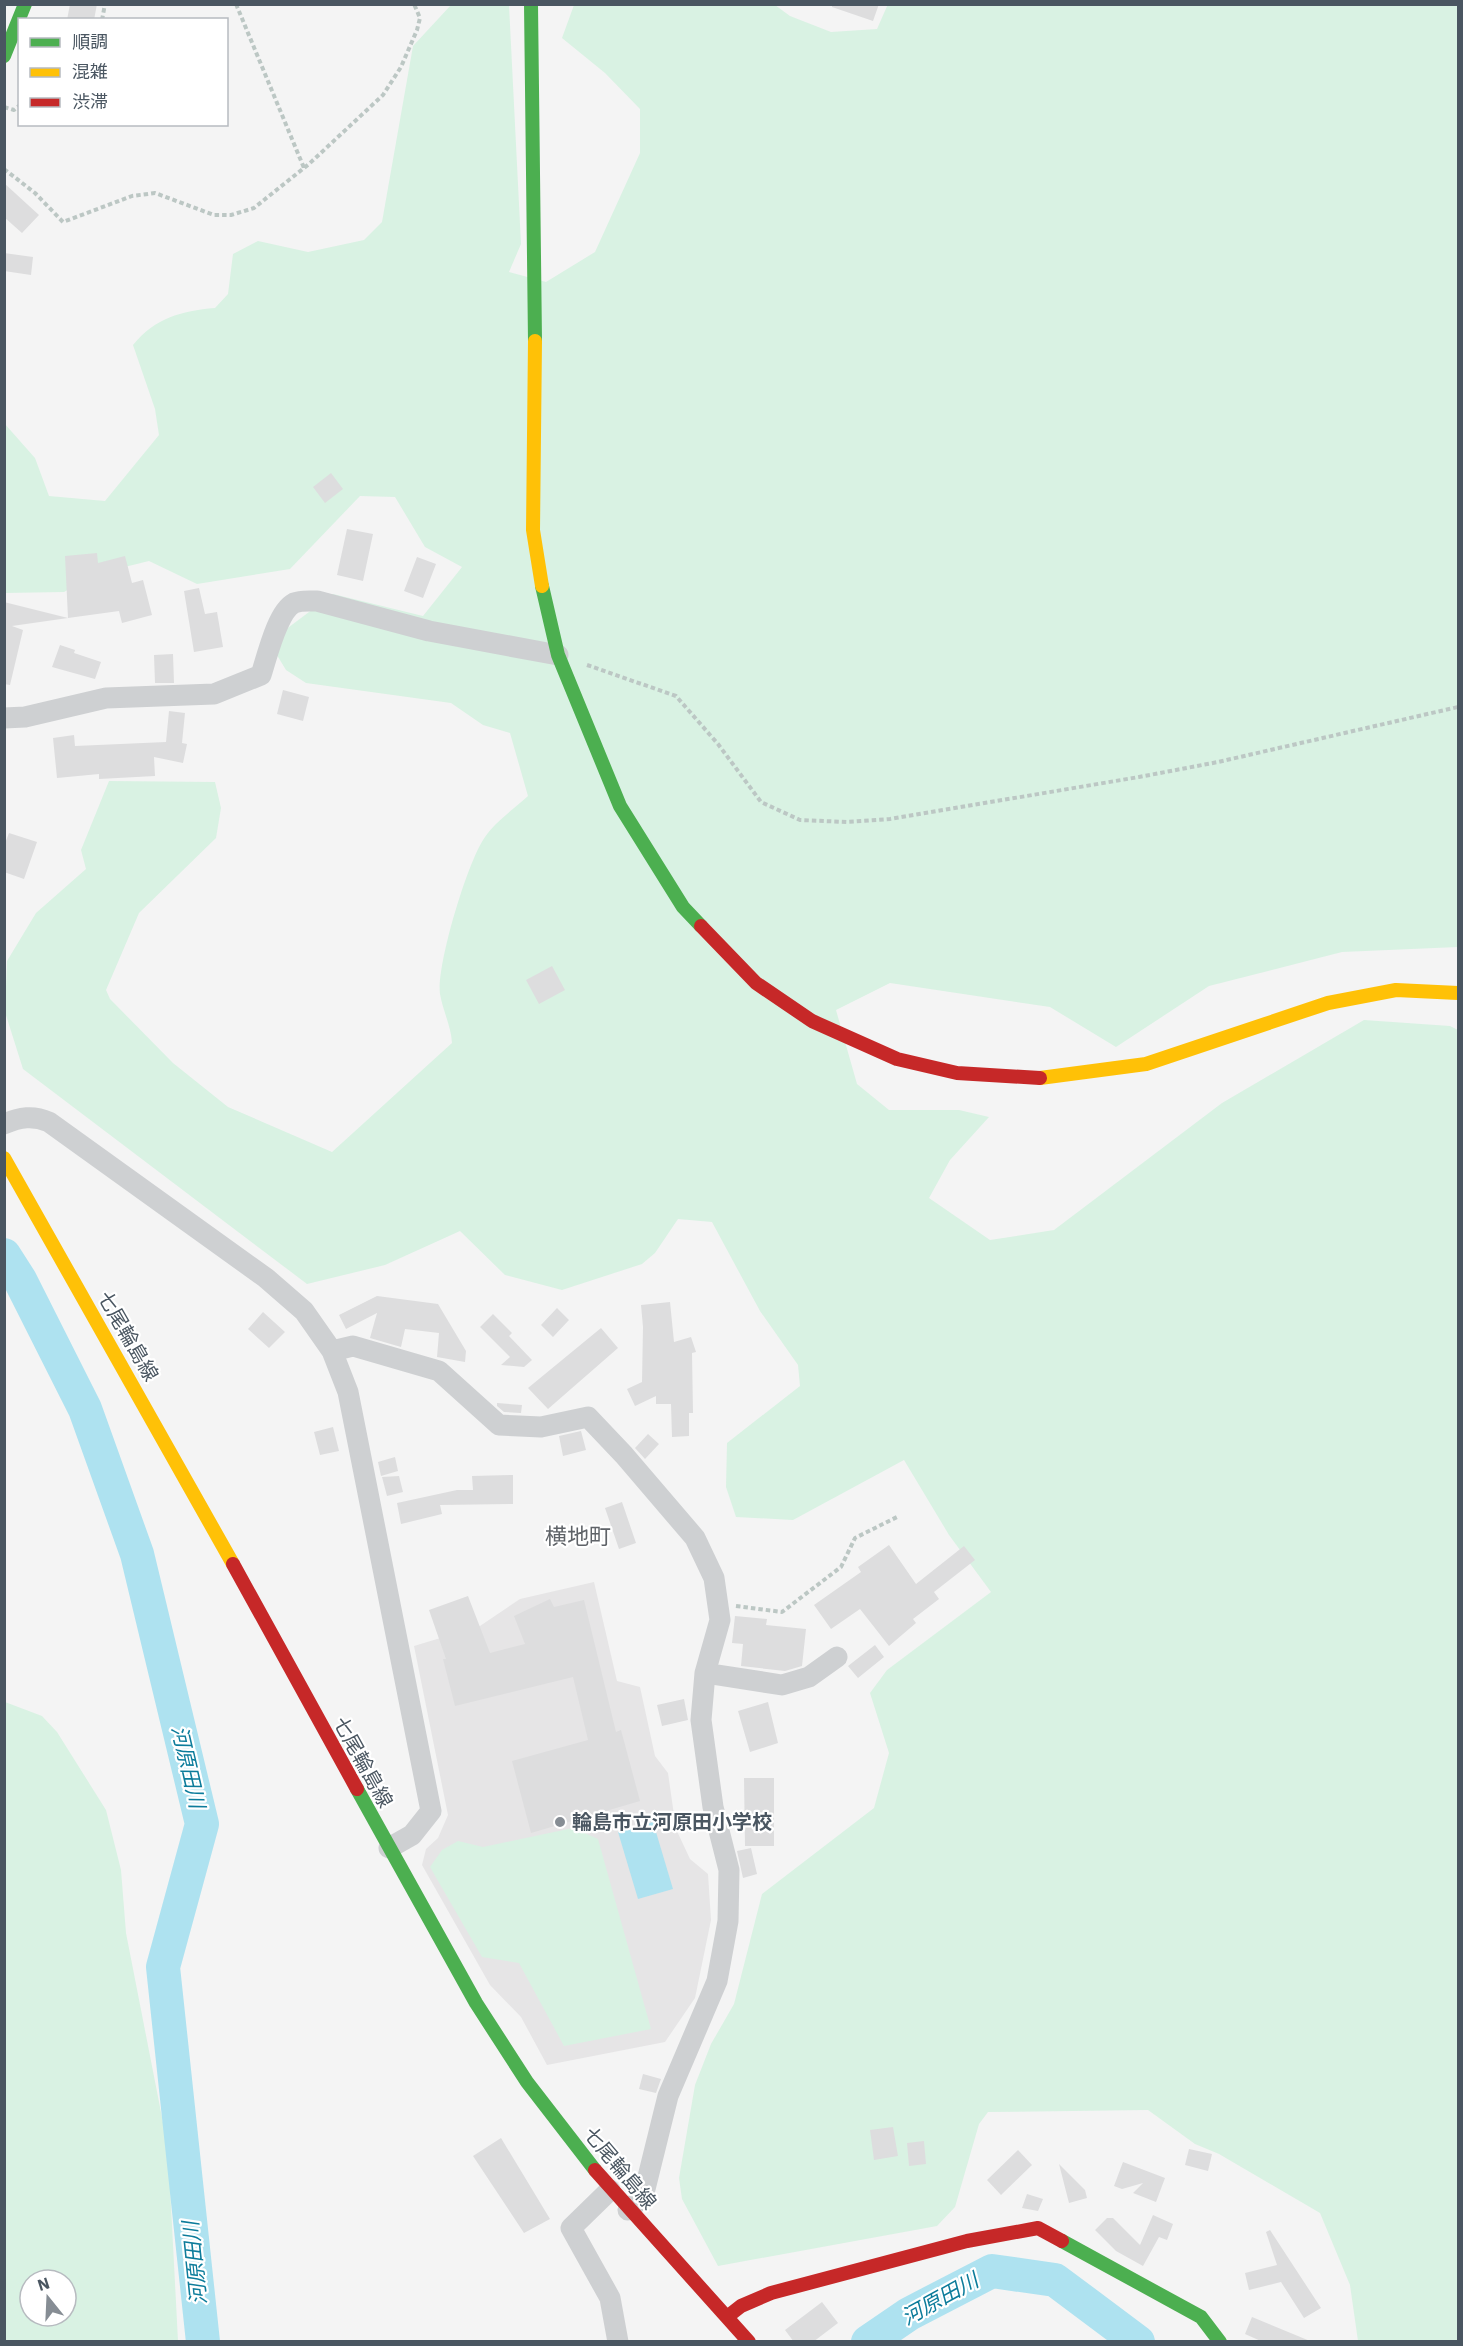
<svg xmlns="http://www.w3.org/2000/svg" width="1463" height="2346" viewBox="0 0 1463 2346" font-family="'IBM Plex Sans','Noto Sans JP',sans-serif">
  <rect width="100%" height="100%" fill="#f4f4f4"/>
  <path fill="#e6e5e6" d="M594 1582 617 1681 640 1687 655 1756 668 1773 676 1829 690 1859 708 1874 711 1920 695 1998 665 2042 547 2065 521 2017 490 1985 422 1865 426 1849 438 1838 448 1815 414 1646 480 1626 520 1599Z"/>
  <path fill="#d9f2e3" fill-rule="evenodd" d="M888 4 1458 5V947L1342 952 1209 986 1116 1047 1050 1007 890 983 836 1010 857 1084 889 1110H959L989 1117 950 1160 929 1198 990 1240 1054 1230 1222 1103 1364 1020 1450 1026 1458 1030V2341H1358L1350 2285 1320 2213 1219 2154 1195 2144 1148 2110 988 2112 979 2124 955 2207 937 2226 718 2266 682 2199 679 2178 695 2085 711 2044 734 2004 762 1894 874 1808 889 1753 870 1693 887 1670 991 1592 949 1535 904 1460 793 1520 736 1517 726 1487 727 1443 800 1386 798 1365 760 1311 712 1222 678 1219 655 1253 642 1264 562 1290 505 1275 460 1231 385 1265 307 1284 23 1069 5 1012 7 961 36 913 86 869 81 850 109 781 215 782 221 808 216 838 139 913 106 990 110 999 173 1063 228 1107 332 1152 452 1043C451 1026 443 1011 440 994 436 966 468 860 485 837 496 821 514 809 528 796L510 733 483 725 451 703 306 683 286 670 269 642 333 594 423 616 462 567 425 547 395 497 360 496 290 569 197 584 149 561 96 574 64 592 5 593 4 423 35 458 49 496 105 501 159 435 155 409 133 345C155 318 181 311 215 308L228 294 233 254 258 241 308 252 364 240 382 222 413 46 451 5H509L521 244 509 272 546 282 595 252 640 153V109L605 73 562 38 574 5H775L790 16 831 32 877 29Z
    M5 1702 42 1716 57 1732 106 1810 121 1870 126 1933 168 2148 178 2341H5ZM30 2280H66V2316H30Z
    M573 1828 598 1839 651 2029 564 2046 519 1963 482 1957 430 1867 442 1850 458 1841 483 1847Z"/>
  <path fill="#aee2f0" d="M653 1822 673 1889 638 1899 618 1832Z"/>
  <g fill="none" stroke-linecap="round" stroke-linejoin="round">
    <path stroke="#aee2f0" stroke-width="34" d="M4 1255 20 1280 85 1409 137 1554 202 1824 163 1967 203 2342
      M868 2342 909 2314 992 2271 1055 2280 1138 2342"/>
  </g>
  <path fill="#ddddde" d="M70 4H97L94 20H67Z
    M832 4H879L873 21 832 7Z
    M4 183 39 215 22 233 4 217Z
    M4 253 33 257 31 275 4 271Z
    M331 473 343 489 325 503 313 487Z
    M347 529 373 534 363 581 337 575Z
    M97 553 98 563 125 556 132 583 143 580 152 615 122 623 119 611 68 618 65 556Z
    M417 557 436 564 423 598 404 591Z
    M199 588 205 614 217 612 223 647 194 652 184 591Z
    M4 602 68 618 12 626 23 630 10 685 4 684Z
    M60 645 75 650 74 653 101 662 95 679 52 667Z
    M173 654 174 683H155L154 655Z
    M283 690 309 697 303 721 277 714Z
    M169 711 185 713 182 743 187 744 183 763 154 757 155 776 99 779V774L57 778 53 738 74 735 75 746 166 742Z
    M9 833 37 842 24 879 4 872V846Z
    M552 966 565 990 539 1004 526 980Z
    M377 1296 438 1304 466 1351 465 1362 437 1357 439 1333 405 1329 401 1347 370 1338 377 1313 346 1329 339 1315Z
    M670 1302 674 1342 691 1337 696 1352 692 1353 693 1413H689V1436L672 1437 671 1404H656V1396L635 1406 627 1389 642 1382 643 1327 641 1305Z
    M557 1308 569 1320 553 1337 541 1325Z
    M263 1312 285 1332 269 1348 248 1329Z
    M493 1314 512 1333 509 1336 532 1360 524 1367 501 1365 510 1357 480 1327Z
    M601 1328 618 1348 548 1409 528 1388Z
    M497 1403 522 1405 521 1413 504 1412 497 1406Z
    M333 1427 339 1451 320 1455 314 1432Z
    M581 1431 586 1450 563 1456 559 1436Z
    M648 1434 659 1444 645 1459 635 1448Z
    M395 1457 398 1471 381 1476 378 1462Z
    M513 1475V1504L440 1505 442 1514 401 1524 397 1503 457 1490H473L472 1476Z
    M399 1476 403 1492 387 1496 382 1477Z
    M622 1502 636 1543 619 1549 605 1508Z
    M889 1545 916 1584 964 1546 975 1560 934 1592 939 1599 913 1619 916 1623 889 1646 860 1609 831 1629 814 1605 861 1572 858 1567Z
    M468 1596 490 1653 525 1644 514 1616 550 1599 554 1607 584 1600 616 1732 621 1730 640 1801 531 1833 512 1761 588 1740 573 1677 455 1706 443 1659H446L429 1610Z
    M735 1616 767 1619 766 1625 806 1629 802 1666 785 1671 741 1666 743 1644 732 1643Z
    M875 1645 884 1657 858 1678 848 1666Z
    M684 1699 688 1720 662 1726 657 1705Z
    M768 1702 778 1743 750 1752 738 1711Z
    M744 1778H774V1846H745Z
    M751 1848 757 1874 743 1878 737 1851Z
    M643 2074 661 2079 656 2093 639 2089Z
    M893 2127 898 2156 874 2160 870 2130Z
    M501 2138 550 2219 524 2233 473 2156Z
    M924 2141 926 2164 909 2166 907 2143Z
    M1189 2149 1212 2154 1208 2171 1185 2165Z
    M1018 2150 1032 2165 1001 2195 987 2180Z
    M1123 2162 1165 2178 1156 2202 1133 2193 1143 2183 1122 2189 1114 2186Z
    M1059 2164 1085 2190 1087 2198 1069 2203Z
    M1027 2194 1043 2199 1038 2211 1022 2208Z
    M1153 2215 1173 2224 1167 2240 1159 2237 1143 2266 1116 2251 1095 2230 1107 2218H1113L1140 2245Z
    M1270 2230 1321 2308 1304 2318 1281 2282 1249 2290 1245 2273 1277 2265 1266 2232Z
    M822 2302 838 2323 813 2342H794L785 2330Z
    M1252 2317 1310 2341 1309 2342H1263L1245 2334Z"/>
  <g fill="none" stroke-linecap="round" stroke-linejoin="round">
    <path stroke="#bcc7c4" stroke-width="4" stroke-dasharray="4.5 3" stroke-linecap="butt" d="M236 4 304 168
      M102 20 105 4
      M4 107 14 110 20 105
      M4 169 35 193 63 222 132 196 155 193 214 215H231L254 208 309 164 383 95 401 67 417 30 420 18 414 4
      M587 665 676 696 718 744 761 802 800 820 847 822 890 819 1139 777 1218 762 1458 707
      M736 1606 782 1612 841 1567 855 1538 897 1517"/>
    <path stroke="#ced0d2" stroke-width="21" d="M4 718 25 717 106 698 214 694 261 675C267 657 277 612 294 603 301 600 309 601 317 601L429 631 558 655
      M4 1124C20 1117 33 1115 49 1122L266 1278 304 1311 332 1351 348 1392 431 1811 412 1835 389 1848
      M332 1351 353 1346 439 1371 499 1425 541 1427 588 1417 624 1455 695 1538 714 1578 720 1620 705 1673 701 1720 713 1807 729 1870 728 1921 717 1981 668 2096 643 2197 628 2210
      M705 1673 782 1685 809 1677 837 1657
      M610 2190 571 2228 610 2298 618 2342"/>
    <path stroke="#4caf50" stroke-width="14" d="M531 4 535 341
      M4 56 25 4
      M542 586 558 655 620 806 683 907 701 926
      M357 1789 476 2003 527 2082 595 2170
      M1062 2241 1201 2317 1220 2342"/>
    <path stroke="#ffc107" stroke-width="14" d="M535 341 533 530 542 586
      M1040 1078 1146 1064 1328 1003 1396 990 1458 993
      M4 1158 233 1564"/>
    <path stroke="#c62828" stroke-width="14" d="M701 926 756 983 812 1021 897 1059 957 1073 1040 1078
      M233 1564 357 1789
      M595 2170 749 2342
      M727 2317 741 2306 771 2293 967 2241 1038 2228 1062 2241"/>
  </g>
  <circle fill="#868d94" stroke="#fff" stroke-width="2" cx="560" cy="1822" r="6"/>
  <g text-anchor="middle" stroke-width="4.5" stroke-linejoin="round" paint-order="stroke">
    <g font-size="20" fill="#4a5661" stroke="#fff">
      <text transform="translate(128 1336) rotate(60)" y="7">七尾輪島線</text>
      <text transform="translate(363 1762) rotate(61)" y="7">七尾輪島線</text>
      <text transform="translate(620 2168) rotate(50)" y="7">七尾輪島線</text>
    </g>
    <g font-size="20" font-weight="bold" fill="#4a5661" stroke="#fff" text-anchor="start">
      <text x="572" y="1829">輪島市立河原田小学校</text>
    </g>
    <g font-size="21" font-style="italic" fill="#0c7c9b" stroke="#fff">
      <text transform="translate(188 1767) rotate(77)" y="7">河原田川</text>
      <text transform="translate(195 2263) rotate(-96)" y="7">河原田川</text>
      <text transform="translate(940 2299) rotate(-29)" y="7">河原田川</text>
    </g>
    <g font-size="22" fill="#5f6368" stroke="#fff">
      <text x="578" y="1544">横地町</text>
    </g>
  </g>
  <rect width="1463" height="2346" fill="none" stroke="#4a5661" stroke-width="12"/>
  <rect x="18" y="18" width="210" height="108" fill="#ffffff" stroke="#b7bbc0" stroke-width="1.5"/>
  <rect x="30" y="38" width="30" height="9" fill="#4caf50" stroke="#b7bbc0" stroke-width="1.5"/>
  <text x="72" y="48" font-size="18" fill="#4a5661">順調</text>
  <rect x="30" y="68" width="30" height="9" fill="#ffc107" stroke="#b7bbc0" stroke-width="1.5"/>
  <text x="72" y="78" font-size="18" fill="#4a5661">混雑</text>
  <rect x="30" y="98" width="30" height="9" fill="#c62828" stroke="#b7bbc0" stroke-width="1.5"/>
  <text x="72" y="108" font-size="18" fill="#4a5661">渋滞</text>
  <g transform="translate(48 2298) rotate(342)"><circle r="28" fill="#ffffff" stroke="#b7bbc0" stroke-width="1.5"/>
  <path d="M0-4.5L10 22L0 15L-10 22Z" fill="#868d94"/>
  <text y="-9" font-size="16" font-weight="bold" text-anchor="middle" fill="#4a5661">N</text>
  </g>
</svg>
